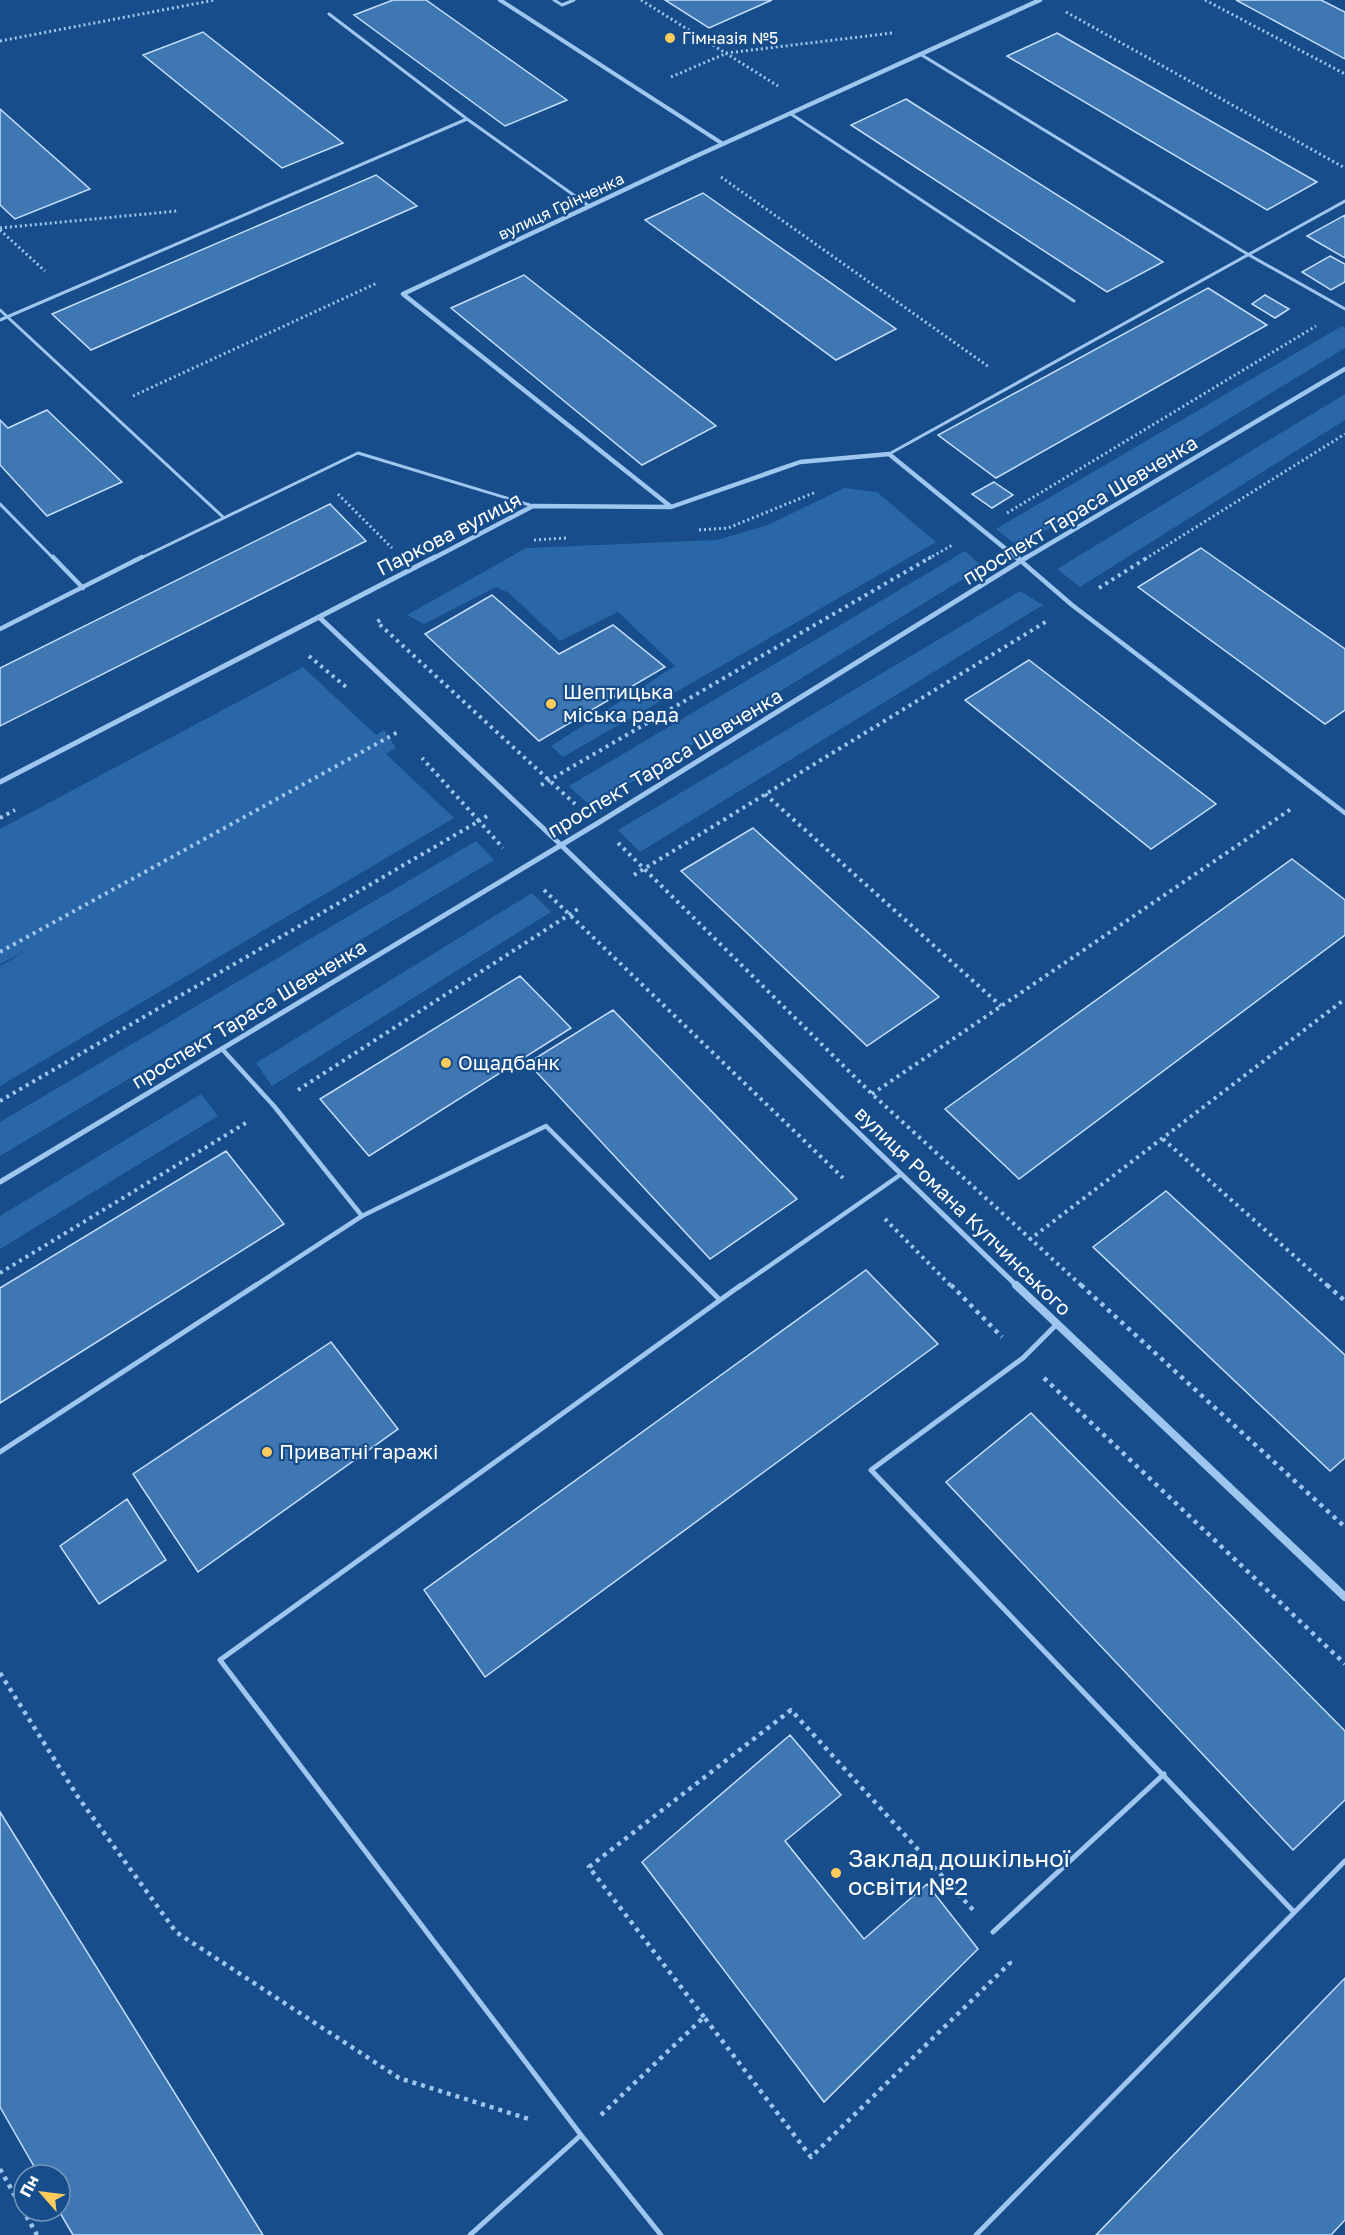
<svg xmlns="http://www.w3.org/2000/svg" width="1345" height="2235" viewBox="0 0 1345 2235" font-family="'Golos Text',sans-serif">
  <rect width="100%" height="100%" fill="#164d8a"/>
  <path fill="#2967a9" d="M1342 326 1345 328V348L1019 547 996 529Z
    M1345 394V420L1080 587 1057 569Z
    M844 488 877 492 936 542 563 757 551 746 675 666 618 612 560 641 509 593 496 587 424 624 407 615 526 548 717 540 768 525Z
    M965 551 983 567 591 807 569 786Z
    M1020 591 1043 605 640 852 618 830Z
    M303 667 376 735 384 730 396 748 386 754 454 818 0 1086V966L30 949 0 964V829Z
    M476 841 494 860 0 1156V1122Z
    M532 893 551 912 272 1086 256 1063Z
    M201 1094 218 1116 0 1249V1216Z"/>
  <path fill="#3f77b3" stroke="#c5dffb" stroke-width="1.5" d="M393 0H426L567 100 505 126 354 15Z
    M665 0H772L709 28Z
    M1236 0H1321L1345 12V59Z
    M203 32 343 143 282 168 143 55Z
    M1057 33 1317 182 1267 210 1007 56Z
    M906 99 1163 262 1107 292 851 125Z
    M0 109 90 189 15 219 0 205Z
    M376 175 417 206 91 350 52 314Z
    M703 193 896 329 836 360 645 220Z
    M1345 215V258L1307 236Z
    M1330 256 1345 264V282L1331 290 1302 272Z
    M524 275 716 426 642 465 451 308Z
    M1208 288 1267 325 996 478 938 435Z
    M1265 295 1289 309 1275 318 1252 304Z
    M47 410 122 482 47 516 0 465V420L8 428Z
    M994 482 1013 495 992 508 972 494Z
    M330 504 366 541 0 726V668Z
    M1201 548 1345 649V710L1325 724 1138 587Z
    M492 595 559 654 613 625 665 667 539 741 425 634Z
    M1029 660 1216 804 1151 849 965 700Z
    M753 828 939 997 867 1046 681 871Z
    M1292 859 1345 900V935L1019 1179 945 1109Z
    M520 976 571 1028 369 1156 320 1099Z
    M613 1010 797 1199 710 1259 528 1063Z
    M226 1151 284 1224 0 1403V1288Z
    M1166 1191 1345 1355V1458L1330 1471 1093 1247Z
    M866 1270 938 1344 485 1677 424 1590Z
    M331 1342 398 1429 198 1572 133 1474Z
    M1031 1413 1345 1731V1800L1293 1850 946 1482Z
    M127 1499 166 1560 99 1604 60 1546Z
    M790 1735 841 1795 785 1841 864 1939 927 1884 978 1949 824 2102 642 1862Z
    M0 1812 263 2235H73L59 2211 60 2175H39L0 2107Z
    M1345 1978V2220L1331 2235H1096Z"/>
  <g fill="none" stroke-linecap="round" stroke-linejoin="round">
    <path stroke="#9fc6ef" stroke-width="3" stroke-dasharray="2 3" stroke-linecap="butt" d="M641 0 778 86
      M1205 0 1345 74
      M1066 12 1345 168
      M0 41 215 0
      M671 77 727 53 892 33
      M721 177 989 367
      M0 228 177 211
      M0 230 45 271
      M133 396 377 283
      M338 494 392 548
      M1007 513 1316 326
      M699 530 728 528 816 492
      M534 540 566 538
      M928 559 954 544
      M1145 559 1345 434"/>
    <path stroke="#9fc6ef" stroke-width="4" stroke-dasharray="3 4.5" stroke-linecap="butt" d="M1099 588 1148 557
      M380 620 377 622 575 804
      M309 656 346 687
      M541 785 931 557
      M765 794 1001 1006
      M487 816 479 821 503 848
      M0 818 15 810
      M618 843 872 1094 1083 1287
      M634 875 1047 621
      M544 890 843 1178
      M0 952 398 732
      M298 1090 581 907
      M872 1094 1291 809
      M0 1101 479 821 422 758
      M1163 1139 1329 1287
      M885 1219 952 1287
      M1029 1240 1345 999
      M0 1273 249 1121"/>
    <path stroke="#9fc6ef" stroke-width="4.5" stroke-dasharray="4 5" stroke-linecap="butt" d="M951 1285 1002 1337
      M1081 1285 1345 1527
      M1327 1285 1345 1301
      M1044 1378 1345 1664
      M0 1673 78 1797 176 1932 399 2078 532 2120
      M704 2017 589 1867 791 1710 974 1911
      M601 2115 704 2017 811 2157 1010 1963 1007 1958
      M0 2169 37 2235"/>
    <path stroke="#9fc6ef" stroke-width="3" d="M554 0 562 5 574 0
      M329 14 467 119 589 206
      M920 54 1249 255 1345 309
      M791 114 1074 301
      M0 310 223 517
      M0 320 467 119
      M889 454 1345 201
      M0 504 54 559
      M139 559 358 453 533 506"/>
    <path stroke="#9fc6ef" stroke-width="4.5" d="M53 557 83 588
      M1021 561 1072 605 1345 813
      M0 629 142 557
      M222 1049 274 1106 362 1216
      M253 1287 362 1216 546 1126 707 1287
      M739 1287 900 1175"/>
    <path stroke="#9fc6ef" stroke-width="5" d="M705 1285 720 1300
      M1057 1324 1023 1358 871 1470 1293 1911
      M0 1452 256 1285
      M993 1932 1164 1774
      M470 2235 581 2135
      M661 2235 581 2135 220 1660 741 1285
      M976 2235 1345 1861"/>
    <path stroke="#9fc6ef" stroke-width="4" d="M500 0 723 144"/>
    <path stroke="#9fc6ef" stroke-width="4.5" d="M670 506 403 294 694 157 1040 0
      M432 559 533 506 671 507 800 462 889 454 1018 559
      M1024 559 1345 369"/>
    <path stroke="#9fc6ef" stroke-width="5" d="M1017 557 1021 561
      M320 618 561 845 1018 1287
      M0 782 435 557
      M0 1182 598 823 1027 557"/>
    <path stroke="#9fc6ef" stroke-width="8" d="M1016 1285 1345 1597"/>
  </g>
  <g fill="#ffcb5d" stroke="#164d8a" stroke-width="2">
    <circle cx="670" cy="38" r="6"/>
    <circle cx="551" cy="704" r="6"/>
    <circle cx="446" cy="1063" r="6"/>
    <circle cx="267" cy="1452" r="6"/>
    <circle cx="836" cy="1873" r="6"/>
  </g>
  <g text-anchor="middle" stroke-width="4.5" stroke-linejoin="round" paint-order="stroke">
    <g font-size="16" fill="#fff" stroke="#164d8a" text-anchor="start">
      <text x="682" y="44">Гімназія №5</text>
    </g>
    <g font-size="16" fill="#fff" stroke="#164d8a">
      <text transform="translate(561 206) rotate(-25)" y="6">вулиця Грінченка</text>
    </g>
    <g font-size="20" fill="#fff" stroke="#164d8a">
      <text transform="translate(1080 510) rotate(-31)" y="7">проспект Тараса Шевченка</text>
      <text transform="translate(449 534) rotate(-27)" y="7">Паркова вулиця</text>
      <text transform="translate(665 763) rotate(-31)" y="7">проспект Тараса Шевченка</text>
      <text transform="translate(249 1014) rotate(-31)" y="7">проспект Тараса Шевченка</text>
      <text transform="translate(963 1211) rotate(44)" y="7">вулиця Романа Купчинського</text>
    </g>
    <g font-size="20" fill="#fff" stroke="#164d8a" text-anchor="start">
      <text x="563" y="699">Шептицька<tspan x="563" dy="23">міська рада</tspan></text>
      <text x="458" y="1070">Ощадбанк</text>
      <text x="279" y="1459">Приватні гаражі</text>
    </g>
    <g font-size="24" fill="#fff" stroke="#164d8a" text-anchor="start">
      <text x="848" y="1867">Заклад дошкільної<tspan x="848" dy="28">освіти №2</tspan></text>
    </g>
  </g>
  <g transform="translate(42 2193) rotate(298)"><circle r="28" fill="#164d8a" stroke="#7394b9" stroke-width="1.5"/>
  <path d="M0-4.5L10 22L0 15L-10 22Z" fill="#ffcb5d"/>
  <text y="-9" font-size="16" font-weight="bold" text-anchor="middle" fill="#ffffff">Пн</text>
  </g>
</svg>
